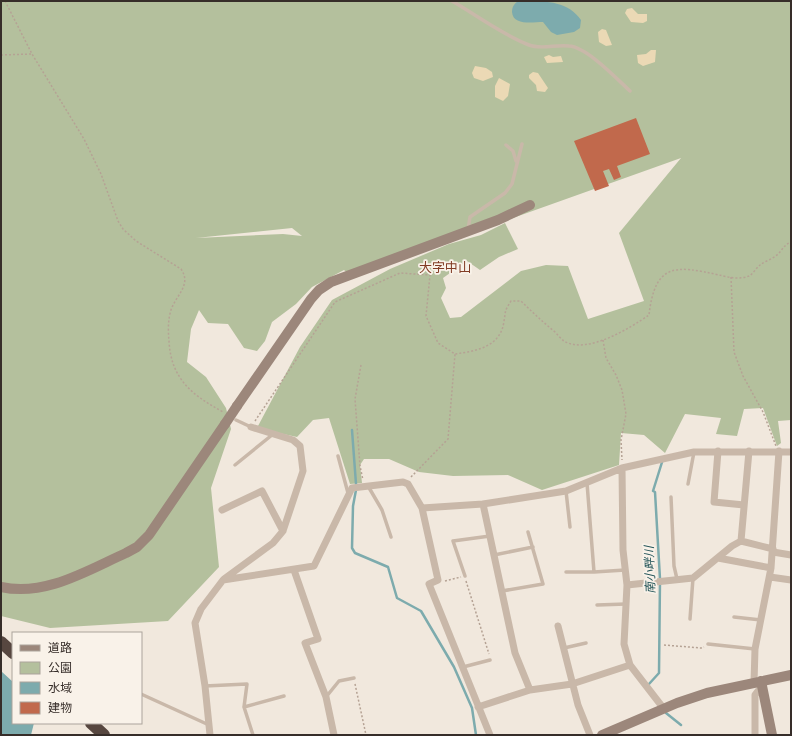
<svg xmlns="http://www.w3.org/2000/svg" width="792" height="736" viewBox="0 0 792 736" font-family="Mulish,'Noto Sans JP',sans-serif">
  <rect width="100%" height="100%" fill="#f1e8dd"/>
  <path fill="#b4c09d" fill-rule="evenodd" d="M1 1H791V420L778 421 781 443 777 446 763 408 744 409 737 436 716 434 721 418 685 414 665 453 644 435 621 433 619 465 542 490 508 475 453 476 419 472 389 459H364L360 465 362 483 350 484 329 418 313 420 297 437 260 429 258 426 300 347 332 300 390 269 449 244 481 235 505 223 518 249 499 257 480 270 467 261 443 278 446 288 441 298 450 318 461 317 521 271 546 265 568 266 588 319 644 301 619 233 681 158 351 276 344 270 312 287 296 304 272 322 265 341 257 351 244 348 228 324 208 323 199 310 191 329 187 362 206 377 226 408 231 429 211 488 219 567 168 621 50 628 1 616ZM292 228 302 236 283 234 196 238Z"/>
  <path fill="#ebd9b5" d="M632 8 638 14H647V21L643 23 631 22 625 13 627 9Z
    M602 29 606 30 612 45 606 46 599 42 598 32Z
    M651 50H656L655 62 643 66 638 63 637 55 646 54Z
    M549 55 553 57 561 56 563 62 547 63 544 57Z
    M475 66 486 68 492 72 493 77 483 81 474 78 472 73Z
    M533 72 538 73 548 88 545 92 537 91 536 85 529 78V75Z
    M499 78 510 84 508 96 503 101 495 97V86Z"/>
  <path fill="#7dabad" d="M518 1C544 1 567 0 581 20L580 28 574 32 557 35 551 32 543 22C533 22 513 26 512 12 512 7 514 4 518 1Z
    M1 671 13 682V723H34L31 735H1Z"/>
  <g fill="none" stroke-linecap="round" stroke-linejoin="round">
    <path stroke="#7dabad" stroke-width="2.5" d="M352 430 356 484
      M356 490 353 506 352 548 355 553 388 567 397 598 421 611 454 667 472 708 476 735
      M649 684 659 673 660 579 655 492 653 491 663 459
      M666 713 681 725"/>
  </g>
  <path fill="#c1694c" d="M636 118 650 154 617 166 621 177 614 180 609 169 603 171 609 186 595 191 574 141Z"/>
  <g fill="none" stroke-linecap="round" stroke-linejoin="round">
    <path stroke="#b5a294" stroke-width="1.5" stroke-dasharray="2 2" stroke-linecap="butt" d="M5 1 32 54 84 139 101 174 118 221 123 229 136 241 181 269C192 285 176 295 171 310 168 319 168 331 169 341 171 379 192 395 223 412
      M1 55 31 54
      M731 277 734 352 743 376 763 412 776 446
      M603 340 606 358 616 375 622 390 626 414 621 440 622 460
      M361 365 355 399 360 466 363 480
      M255 421 335 302 400 273 430 275 426 316 438 343 455 354C476 351 501 347 504 321 506 310 504 312 511 301H521C532 312 543 322 555 332 558 335 561 339 564 341 587 355 630 328 649 315 655 263 675 265 719 275 727 277 740 280 749 276 753 274 756 268 760 265 765 261 773 259 778 254 783 249 784 245 791 242
      M411 477 448 439 455 354
      M445 581 461 577
      M466 581 489 654
      M664 645 701 648 704 647
      M355 684 366 735"/>
    <path stroke="#c9b8a9" stroke-width="3.5" d="M452 1C478 16 501 34 529 45 541 50 557 44 569 46 587 47 617 79 630 91
      M506 145 513 151 516 161
      M468 230 470 217 505 193 512 184 522 144
      M236 420 251 427
      M338 456 348 493
      M235 465 272 435
      M587 483 594 572 625 570
      M688 484 694 452
      M368 486 382 510 391 537
      M566 491 570 527
      M671 497 674 566 677 579
      M494 555 533 547
      M566 572H594
      M465 576 453 541 490 536
      M502 591 543 584 528 532
      M597 605 626 604
      M734 617 761 620
      M690 619 693 578
      M708 644 755 649
      M564 648 586 643
      M463 667 490 660
      M205 686 247 684 244 707 253 735
      M141 694 209 725
      M326 697 339 681 354 678
      M244 707 284 696"/>
    <path stroke="#c9b8a9" stroke-width="7" d="M718 451 714 502 744 505
      M622 468 623 550 627 585 624 644 630 665 664 709
      M483 504 515 653 530 690
      M422 508 438 580 429 584 490 735
      M222 510 262 491 283 531
      M741 541 773 549
      M773 552 791 555
      M718 558 771 568
      M294 570 318 639 305 643 326 697 334 735
      M770 577 791 580
      M224 579 273 543 283 531 303 471 300 446 293 440 251 427
      M627 585 693 578 732 546 741 541 749 451
      M558 626 578 705 590 735
      M754 683 755 649 771 568 779 451
      M478 707 530 690 572 684 630 665
      M210 735 205 686 195 623 201 609 223 580 314 566 352 488 403 482 408 484 422 508 483 504 566 491 622 468 694 452H791
      M755 735V695L762 686"/>
    <path stroke="#9c877b" stroke-width="10" d="M237 406 311 299 319 290 331 282 498 220 530 205
      M1 587C45 597 88 570 126 553L137 547 149 535 225 424
      M761 681 772 735
      M602 735 677 703 707 693 791 675"/>
    <path stroke="#574740" stroke-width="12" d="M1 642 13 653
      M91 723 104 735"/>
    <path stroke="#9c877b" stroke-width="10" d="M225 424 237 406"/>
  </g>
  <g text-anchor="middle" stroke-width="3.5" stroke-linejoin="round" paint-order="stroke">
    <g font-size="12" font-style="italic" fill="#205256" stroke="#f9f2e9">
      <text transform="translate(650 570) rotate(-92)" y="4">南小畔川</text>
    </g>
    <g font-size="13" fill="#823c25" stroke="#f9f2e9">
      <text x="445" y="272">大字中山</text>
    </g>
  </g>
  <rect width="792" height="736" fill="none" stroke="#362d29" stroke-width="4"/>
  <rect x="12" y="632" width="130" height="92" fill="#f9f2e9" stroke="#aba39c"/>
  <rect x="20" y="645" width="20" height="6" fill="#9c877b" stroke="#aba39c"/>
  <text x="48" y="652" font-size="12" fill="#362d29">道路</text>
  <rect x="20" y="662" width="20" height="12" fill="#b4c09d" stroke="#aba39c"/>
  <text x="48" y="672" font-size="12" fill="#362d29">公園</text>
  <rect x="20" y="682" width="20" height="12" fill="#7dabad" stroke="#aba39c"/>
  <text x="48" y="692" font-size="12" fill="#362d29">水域</text>
  <rect x="20" y="702" width="20" height="12" fill="#c1694c" stroke="#aba39c"/>
  <text x="48" y="712" font-size="12" fill="#362d29">建物</text>
</svg>
